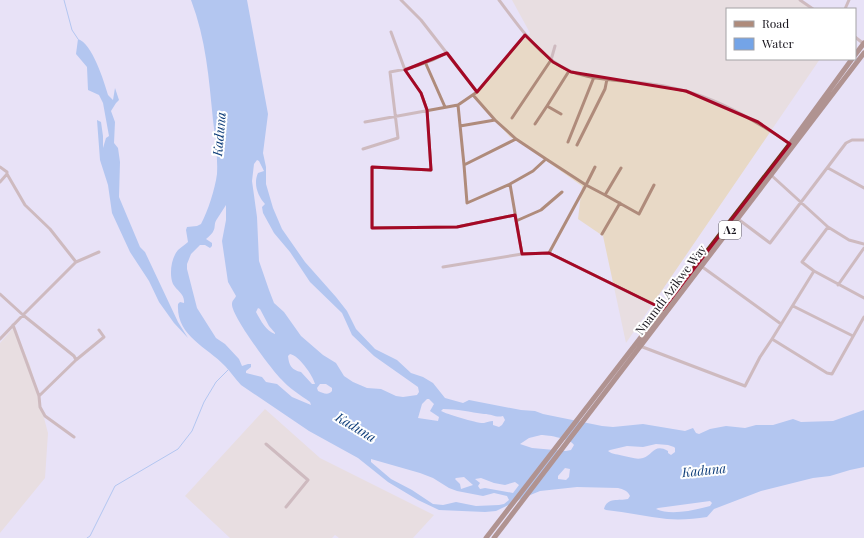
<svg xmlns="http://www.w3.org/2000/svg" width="864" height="538" viewBox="0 0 864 538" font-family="'Playfair Display',serif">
  <rect width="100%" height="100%" fill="#e8e2f7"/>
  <path fill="#e8d9c6" d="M512 0H799L811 9H727V59H820L626 343 603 236 578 219 582 186 521 143 510 137 474 97V93L530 33Z
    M14 327 30 365 48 433 45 478 0 533V343Z
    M265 409 320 458 434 515 413 538H339L335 535 332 538H230L185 496Z"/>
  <path fill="#74a4e7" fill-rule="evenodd" d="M191 0H247L268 114 263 153 266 167V184L273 208 282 229 305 262 336 297 347 311 356 329 375 349 397 360 411 373 423 377 433 383 445 398 463 403 469 400 521 410 535 411 543 414 602 426 613 427 643 424 685 431 693 428 696 433 699 434 710 429 726 426 745 428 756 425H773L793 419 801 422 833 421 864 410V467L850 470 830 476 813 478 761 491 714 509 707 517C694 519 681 520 667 519 647 517 627 512 606 510L604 509C607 497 619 501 628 499L630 496C628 491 623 489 618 488L577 487 540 491 523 498 496 511 485 512 439 510 418 500 388 482 358 458 309 431 241 385C235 379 231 372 225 366 206 346 176 336 178 304L180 302 184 303C185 294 177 291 173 284 169 275 171 258 178 250 181 247 185 245 188 242L186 230 187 227 197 226 201 224C208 211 215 189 217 174 218 156 215 137 213 120 209 79 206 39 191 0ZM257 160 259 161 264 171 258 173C253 184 258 196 265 204L262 207 263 213 274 233 290 252 310 282 342 313 352 335 374 356 418 387 419 392 417 395 403 397 396 396 381 389 367 388 353 382 344 376 336 363 323 355 301 336 284 312 274 303 269 290 259 261 257 217 252 181 254 164ZM226 205V220L222 241 228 282 236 296C235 299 232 300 232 304 231 315 271 369 281 379 289 388 300 395 310 402L311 405 292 397 277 384 266 382 262 377 246 373V371L251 367V364H248L242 366 239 359 225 344 216 338 197 308 187 269V264L191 254 200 245H205L210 248 212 246V243L206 239C219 229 212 226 217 219 220 214 223 210 226 205ZM258 308 260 309 269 326 275 333V334C266 331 261 321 256 312ZM290 354C298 355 313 375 315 384H312L301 372C292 370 289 366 288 356ZM320 384H326L332 388V391C328 396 323 393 318 391L317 388ZM427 399H429L434 404 430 411 439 417 438 421 418 418 422 404ZM443 409C457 409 470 412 484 414 492 414 496 418 503 416L505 420 502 425 499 427 493 425V421C489 421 488 422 484 423 479 424 446 414 441 411ZM541 435C549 435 571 439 574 445L571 450 566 451 532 448 520 444 529 438ZM656 444 668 445 674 447 675 448V452L671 455 668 453V451C654 443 653 455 643 458 636 460 630 457 624 456 618 454 613 455 608 451L610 450 627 446 643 447ZM371 459 420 473 433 478 449 488 457 491 483 496 494 493 507 496 509 500 504 504 499 505 476 506 456 502 443 505 433 504 412 490 391 479 371 462ZM565 468 570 469 569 477 566 480 558 479V476ZM464 477 473 485 461 489 460 484 455 479 456 478ZM481 478 494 483 505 485 515 482 519 485 513 493 485 488 480 489 478 486 480 483 475 479ZM710 501 712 503 710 506C695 510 671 516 656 509L658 508Z
    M78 39C92 43 104 81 108 95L113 100 115 88 119 100 116 103 111 111 115 122 114 143 118 148 120 162 119 197 140 247 145 252 178 322 188 338 174 323 159 302 149 281 130 252 112 213 108 185 100 160 97 120 101 122 103 136V148L106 138 109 136 103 103 99 95 88 90 87 67 76 54Z"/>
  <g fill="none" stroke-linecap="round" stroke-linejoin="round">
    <path stroke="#74a4e7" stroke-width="1" d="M64 0 72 30 78 39
      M87 538 90 536 115 486 178 449 192 431 204 402 216 382 228 370"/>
    <path stroke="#af8b7b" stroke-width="3" d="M401 0 421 20 477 92
      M499 0C515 21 531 45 553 61 580 83 625 79 658 85 667 86 676 89 685 91 723 101 758 122 790 144
      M800 0 813 9
      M845 9 849 0
      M391 32 405 70 421 93 427 110 431 170 372 167V228L457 227 515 215
      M855 37 864 44
      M426 64 445 107
      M473 95 495 120
      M458 105 464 165 516 139
      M561 114 547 106 569 71
      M512 118 551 60 555 46
      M365 122 458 105 477 92 525 35
      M535 124 547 106
      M460 126 495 120 516 139 546 159 533 171 510 184 467 203 464 165
      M568 142 594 77
      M577 145 605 89 607 79
      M363 149 398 138 390 72C411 69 428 63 447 53
      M546 159 586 185 549 253
      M0 167 7 172V174L25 205 50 229 76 262 99 252
      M595 167 586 185 605 195
      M621 168 605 195 639 214 654 185
      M828 168 864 188
      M771 175 828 227 849 240 864 244
      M0 182 7 174
      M738 219 770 243 846 143 852 140H864
      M516 221 541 210 562 192
      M828 227 802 262 814 271 864 298
      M602 234 620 203
      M522 254 549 253 663 309
      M701 266 781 324
      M443 267 522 254 510 184
      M814 271 772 339 827 373 832 374 864 317
      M838 285 864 248
      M0 294 23 315 74 356 76 360
      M793 306 853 336
      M13 325 39 396 40 407 45 416 74 437
      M0 339 23 315 76 262
      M640 346 745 386 760 357 772 339
      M39 396 76 360 104 337 99 330
      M266 444 308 480 286 507"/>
    <path stroke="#6e3416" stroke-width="5" d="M855 55 864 43
      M486 538 790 144 852 59
      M494 538 864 53"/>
  </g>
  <path d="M0 0H864V538H0ZM525 35 553 62 571 72 686 91 758 122 790 144 663 309 549 253 522 254 515 215 457 227 372 228V167L431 170 427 110 421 93 405 70 447 53 477 92Z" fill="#e8e2f7" fill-opacity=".55" fill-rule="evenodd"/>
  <path fill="none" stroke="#a40826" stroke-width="3" stroke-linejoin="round" d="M525 35 553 62 571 72 686 91 758 122 790 144 663 309 549 253 522 254 515 215 457 227 372 228V167L431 170 427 110 421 93 405 70 447 53 477 92Z"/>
  <g text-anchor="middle" stroke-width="4" stroke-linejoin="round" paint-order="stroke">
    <rect fill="#fff" stroke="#5e5c62" stroke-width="1" x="719" y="221" width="22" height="18" rx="3"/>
    <g font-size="11" font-weight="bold" fill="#19161e">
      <text x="730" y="234">A2</text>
    </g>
    <g font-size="12" fill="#19161e" stroke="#fff">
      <text transform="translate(671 290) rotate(-53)" y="4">Nnamdi Azikwe Way</text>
    </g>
    <g font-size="13" font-style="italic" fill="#0f3e7a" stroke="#fff">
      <text transform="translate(219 134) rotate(-85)" y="5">Kaduna</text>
      <text transform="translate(356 427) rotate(31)" y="5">Kaduna</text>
      <text transform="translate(704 470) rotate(-6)" y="5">Kaduna</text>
    </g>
  </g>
  <rect x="726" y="8" width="130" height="52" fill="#ffffff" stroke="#a3a2a5"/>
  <rect x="734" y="21" width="20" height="6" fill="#af8b7b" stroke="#a3a2a5"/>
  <text x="762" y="28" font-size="12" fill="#19161e">Road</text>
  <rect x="734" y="38" width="20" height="12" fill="#74a4e7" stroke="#a3a2a5"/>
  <text x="762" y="48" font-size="12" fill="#19161e">Water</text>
</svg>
